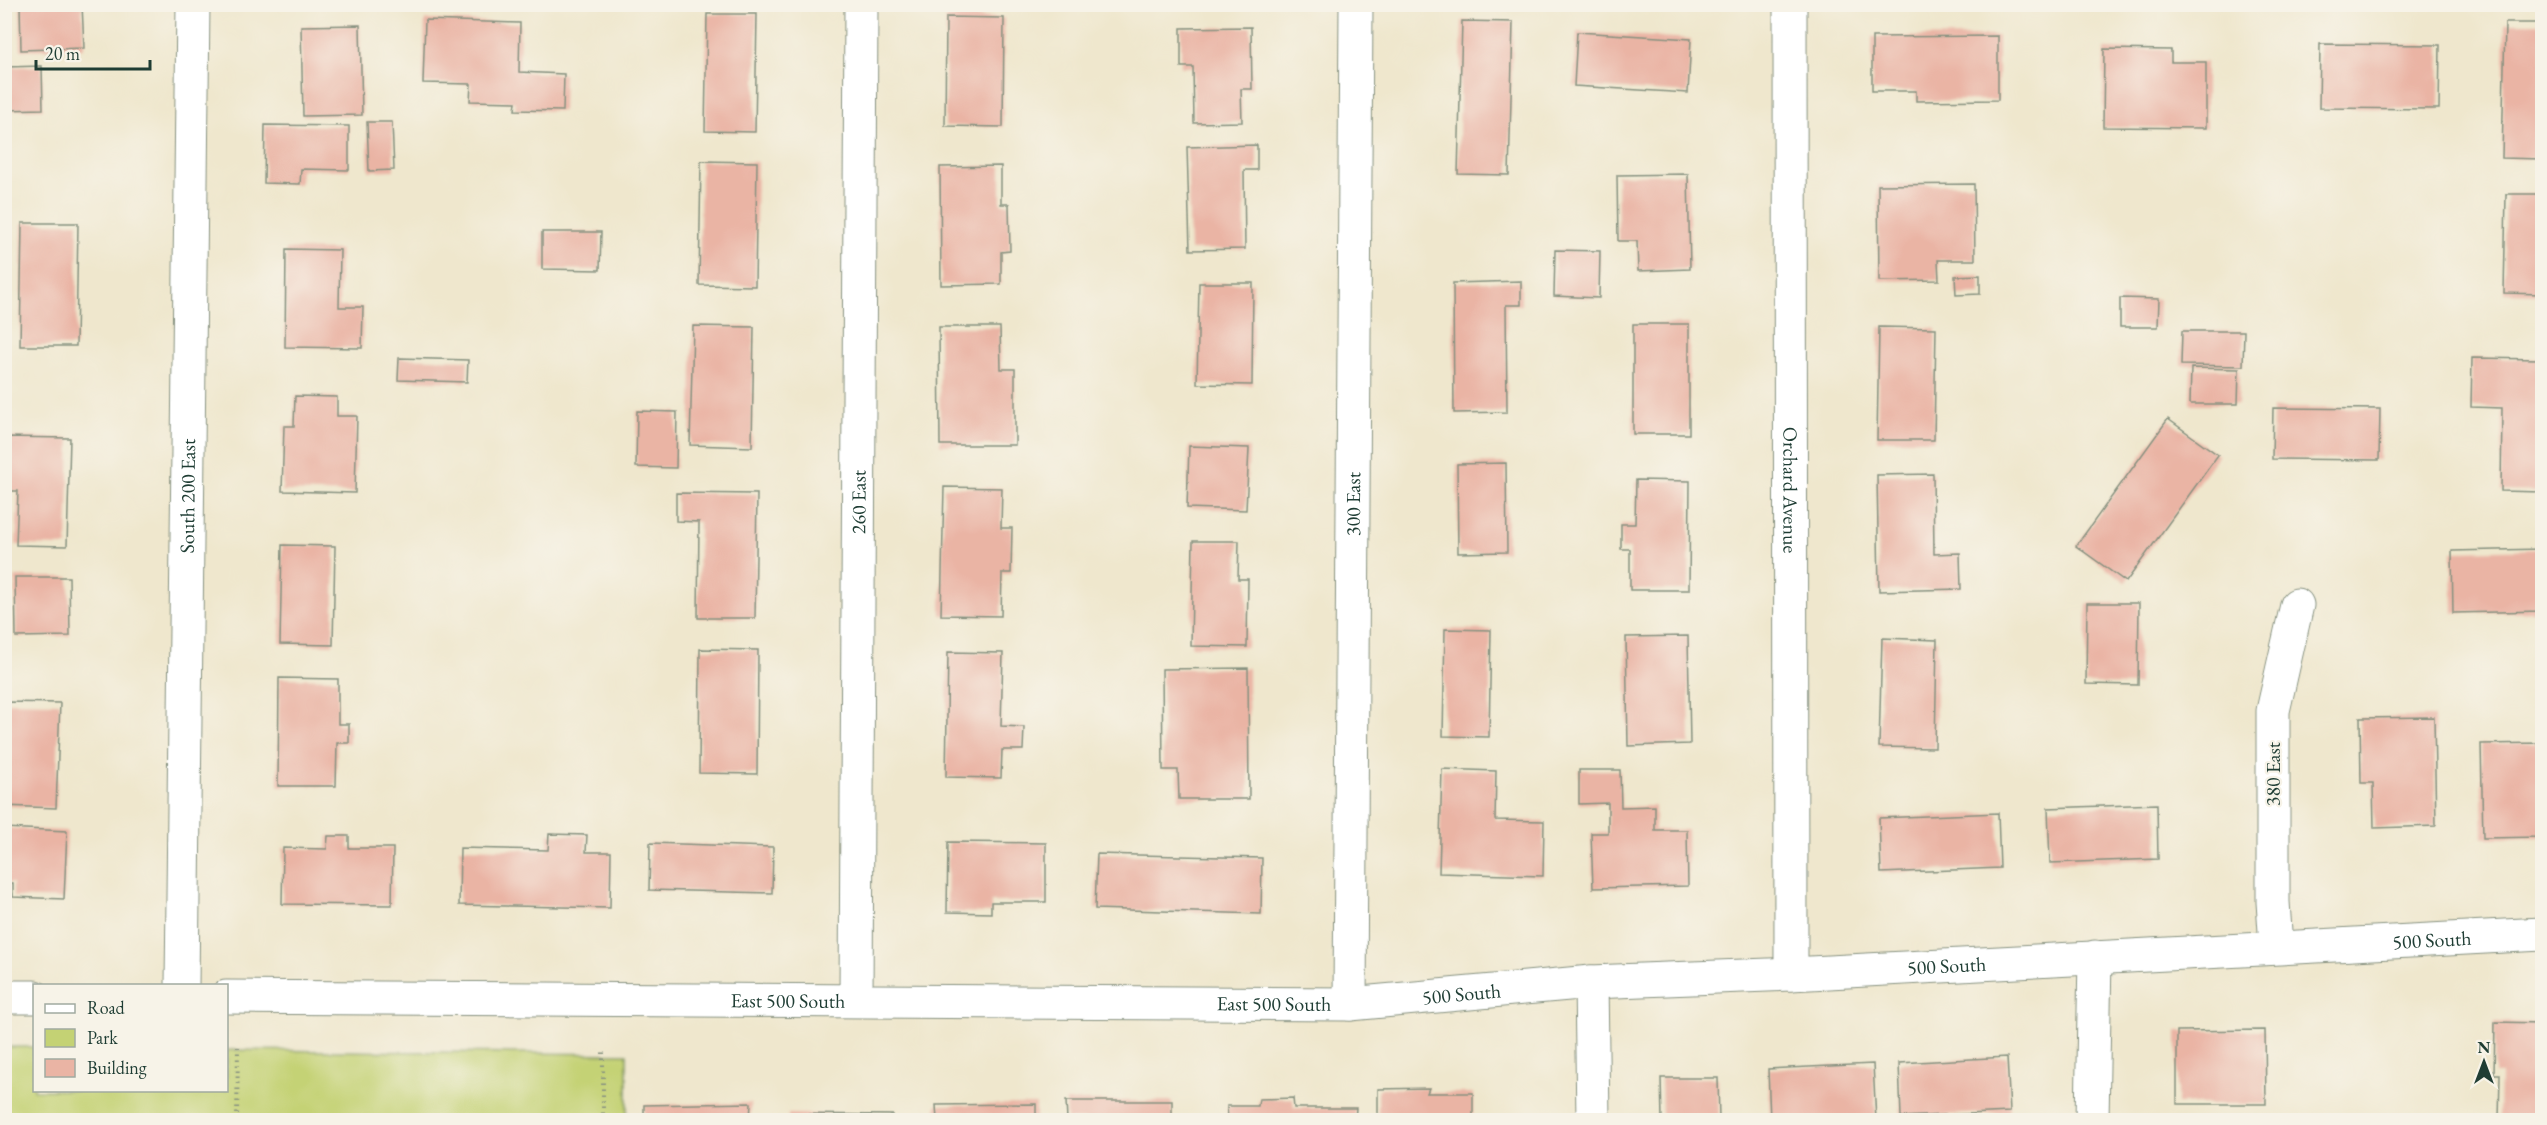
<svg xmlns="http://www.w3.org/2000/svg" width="2547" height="1125" viewBox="0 0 2547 1125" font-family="'EB Garamond',serif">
  <rect width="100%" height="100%" fill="#f7f3e8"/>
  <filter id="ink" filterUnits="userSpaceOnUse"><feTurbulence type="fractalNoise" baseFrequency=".0167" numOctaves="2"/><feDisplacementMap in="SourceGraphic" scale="12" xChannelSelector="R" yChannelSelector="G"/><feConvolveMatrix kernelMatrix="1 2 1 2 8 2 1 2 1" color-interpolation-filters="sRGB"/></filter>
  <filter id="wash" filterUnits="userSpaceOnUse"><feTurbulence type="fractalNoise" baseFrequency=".008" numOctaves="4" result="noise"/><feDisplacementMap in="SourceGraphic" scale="24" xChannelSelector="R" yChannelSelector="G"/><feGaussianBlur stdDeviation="1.35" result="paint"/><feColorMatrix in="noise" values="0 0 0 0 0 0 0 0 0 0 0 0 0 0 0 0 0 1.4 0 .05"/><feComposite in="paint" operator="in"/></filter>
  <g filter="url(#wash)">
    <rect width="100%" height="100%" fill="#efe7cd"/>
    <path fill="#c4d274" stroke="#728854" stroke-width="1.5" d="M5 1047H34V1090H226L227 1050 627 1054V1120H5Z"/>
    <g id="blocks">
      <path fill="#eab4a4" d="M20 4H82L84 48 21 50Z
        M707 14H757L755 132 705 131Z
        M946 17 1004 18 1003 127 945 126Z
        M425 20 520 23 519 72 564 74 563 111 515 110 516 102 470 101 471 84 423 83Z
        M1462 21 1513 22 1509 175 1458 174Z
        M2505 23H2542V159L2502 158Z
        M360 25 362 115 303 116 301 26Z
        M1251 27 1252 89H1241L1242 122 1194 123 1193 67H1181V28Z
        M1577 32 1691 39 1688 93 1574 86Z
        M1998 36V100L1916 101V91H1872V37Z
        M2320 44 2440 45 2439 109 2319 108Z
        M2104 49 2171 50V62H2206V128L2103 127Z
        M42 66 43 109 5 110V67Z
        M367 122H392L394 170 369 171Z
        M265 125 349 126V170L301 169 300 184 264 183Z
        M1257 145V170H1244L1245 249 1190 250 1187 147Z
        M701 161 757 162 755 286 699 285Z
        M1001 166V204H1009L1010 251 1001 252V284L941 285 940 167Z
        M1688 174 1690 269 1638 271 1637 241H1618L1617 175Z
        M1974 184 1975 260H1938L1939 280 1879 281 1878 185Z
        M2506 194H2542V294L2504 293Z
        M22 223H78L76 346H20Z
        M542 232H601L600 270 542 269Z
        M286 249 340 250 339 307H363L362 348 285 347Z
        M1555 250 1600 251 1599 298 1554 296Z
        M1980 275V294L1956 295 1955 276Z
        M1521 281V305H1506L1507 412 1454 413 1453 283Z
        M1199 283H1253L1252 385 1197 384Z
        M2120 298 2159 299 2158 327H2120Z
        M1633 324H1689V434H1633Z
        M693 326 754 327 752 447 690 445Z
        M939 327H1000L1001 369H1015V445H940Z
        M1879 327 1936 328 1934 440H1877Z
        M2182 331H2244L2243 366 2181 365Z
        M399 358 468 360 467 382 398 380Z
        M2472 358 2542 359V492L2501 491 2502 408 2471 407Z
        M2191 368 2239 369 2238 404H2190Z
        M295 396 337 397V416H357L355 493 282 491 284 426H294Z
        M2273 408 2380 409 2379 460 2272 459Z
        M637 411 677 412 676 468 636 467Z
        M2168 419 2218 455 2126 582 2076 546Z
        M4 437 70 438 67 546 16 545 18 491H4Z
        M1189 446 1249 448 1246 510 1187 508Z
        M1506 463 1507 552 1458 553 1457 464Z
        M1933 474 1934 554 1960 553 1961 589 1879 591 1877 475Z
        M1636 480 1690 481 1689 590H1630V549H1621V524H1635Z
        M944 487 1002 488 1001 528H1012L1011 573H1002L1001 616 941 615Z
        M676 493 757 494 755 618H698L699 522 676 521Z
        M1193 541H1239L1238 579H1248L1247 647 1191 646Z
        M282 545 335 546 333 645 280 644Z
        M2542 549V611L2453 613 2452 551Z
        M15 577H69L70 636 16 637Z
        M2087 603H2139L2138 685 2086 684Z
        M1445 629 1491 630 1489 737 1443 736Z
        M1688 636 1690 744 1628 746 1626 637Z
        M1882 638 1937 640 1935 748 1879 747Z
        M700 649 758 650 757 774 699 773Z
        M948 652 1003 653 1001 726 1024 727 1023 750H1002L1001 778 946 777Z
        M1248 668 1249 799H1179L1178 770H1163L1162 669Z
        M279 678 338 679V724H349V743H337L336 786H278Z
        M4 702 60 703 56 808 4 806Z
        M2434 717 2436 826 2374 828 2373 783H2361L2360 718Z
        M2542 743V837L2483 838 2481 744Z
        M1442 769 1496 771 1495 820 1544 821 1543 876 1439 873Z
        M1579 770H1620L1621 807 1655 806V830H1687L1688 886 1593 888 1591 833H1608V803L1579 804Z
        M2157 804 2158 859 2050 863 2048 808Z
        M1998 813 2000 868 1881 873 1879 818Z
        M4 828 67 831 64 899 13 897V883H4Z
        M549 834 587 835 586 852H611L610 908 459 905 460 848 548 850Z
        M328 836H349V848H393L392 905 282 904 283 848 327 849Z
        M948 842 1046 843V902H991V913L947 912Z
        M650 843 773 847 772 893 649 890Z
        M1097 854 1262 858 1261 914 1095 909Z
        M2495 1022 2542 1023V1120H2499L2500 1074H2494Z
        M2265 1030 2266 1104H2177V1031Z
        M2007 1057 2010 1112 1901 1117 1899 1063Z
        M1873 1064 1876 1120H1770L1768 1069Z
        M1661 1078H1718L1719 1120H1662Z
        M1429 1088 1427 1093H1473V1120H1378V1089Z
        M1293 1098 1294 1108H1356L1355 1120H1228L1227 1106H1258L1259 1099Z
        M1066 1101H1172V1120H1067Z
        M751 1103 750 1120H644V1105Z
        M1036 1104V1120H937L936 1105Z
        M788 1114 893 1115V1120H788Z
        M2409 1114V1120H2350V1116Z"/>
    </g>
  </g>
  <g filter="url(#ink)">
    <use href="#blocks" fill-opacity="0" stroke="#879280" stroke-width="1.5"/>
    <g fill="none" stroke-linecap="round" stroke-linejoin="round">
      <g stroke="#879280" stroke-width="35">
        <g id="minor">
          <path id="s1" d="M1790 4 1791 974"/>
          <path d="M2276 946 2273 902V711L2297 605"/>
          <path d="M1591 982 1593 1120"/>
          <path id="s2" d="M182 986 193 4"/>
          <path d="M4 997H34"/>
          <path id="s3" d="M226 997 1350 1004 1591 982 1791 974 2542 934"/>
          <path id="s4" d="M856 1000 861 4"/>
          <path id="s5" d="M1350 1004 1356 4"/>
          <path d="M2092 1120 2095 957"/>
        </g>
      </g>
      <path stroke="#879280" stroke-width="4" stroke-dasharray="1.5 4.5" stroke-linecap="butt" d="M237 1120 238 1047
        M603 1120V1050"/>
      <use href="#minor" stroke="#fff" stroke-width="33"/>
    </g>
  </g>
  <g text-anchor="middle" stroke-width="4.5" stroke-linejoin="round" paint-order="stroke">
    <g font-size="20" fill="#1f3d34" stroke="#f7f3e8">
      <text dy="7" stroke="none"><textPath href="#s1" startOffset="486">Orchard Avenue</textPath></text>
      <text dy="7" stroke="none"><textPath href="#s2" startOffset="490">South 200 East</textPath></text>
      <text dy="7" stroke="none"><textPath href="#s4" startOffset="498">260 East</textPath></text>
      <text dy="7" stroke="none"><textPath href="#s5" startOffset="500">300 East</textPath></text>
      <text transform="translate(2273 774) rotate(-90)" y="7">380 East</text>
      <text dy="7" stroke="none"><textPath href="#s3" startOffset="2208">500 South</textPath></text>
      <text dy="7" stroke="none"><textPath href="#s3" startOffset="1722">500 South</textPath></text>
      <text dy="7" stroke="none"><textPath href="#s3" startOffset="1236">500 South</textPath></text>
      <text dy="7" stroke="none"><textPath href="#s3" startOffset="562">East 500 South</textPath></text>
      <text dy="7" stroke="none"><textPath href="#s3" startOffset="1048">East 500 South</textPath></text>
    </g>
  </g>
  <rect width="2547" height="1125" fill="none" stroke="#f7f3e8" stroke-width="24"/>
  <rect x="33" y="984" width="195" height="108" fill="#f7f3e8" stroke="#a1aaa0" stroke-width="1.5"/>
  <rect x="45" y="1004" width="30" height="9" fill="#ffffff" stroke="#a1aaa0" stroke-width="1.5"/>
  <text x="87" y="1014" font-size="18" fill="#1f3d34">Road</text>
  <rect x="45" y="1029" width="30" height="18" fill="#c4d274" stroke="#a1aaa0" stroke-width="1.5"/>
  <text x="87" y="1044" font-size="18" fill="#1f3d34">Park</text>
  <rect x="45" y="1059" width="30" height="18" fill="#eab4a4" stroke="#a1aaa0" stroke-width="1.5"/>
  <text x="87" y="1074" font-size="18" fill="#1f3d34">Building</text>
  <g transform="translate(2484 1062)" stroke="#f7f3e8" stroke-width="4.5" paint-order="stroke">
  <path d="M0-4.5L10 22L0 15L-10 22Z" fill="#1f3d34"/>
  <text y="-9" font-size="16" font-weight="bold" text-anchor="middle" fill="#1f3d34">N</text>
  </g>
  <path d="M36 60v9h114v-9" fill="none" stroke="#1f3d34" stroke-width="3"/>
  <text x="45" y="60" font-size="18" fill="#1f3d34" stroke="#f7f3e8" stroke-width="4.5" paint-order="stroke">20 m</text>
</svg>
